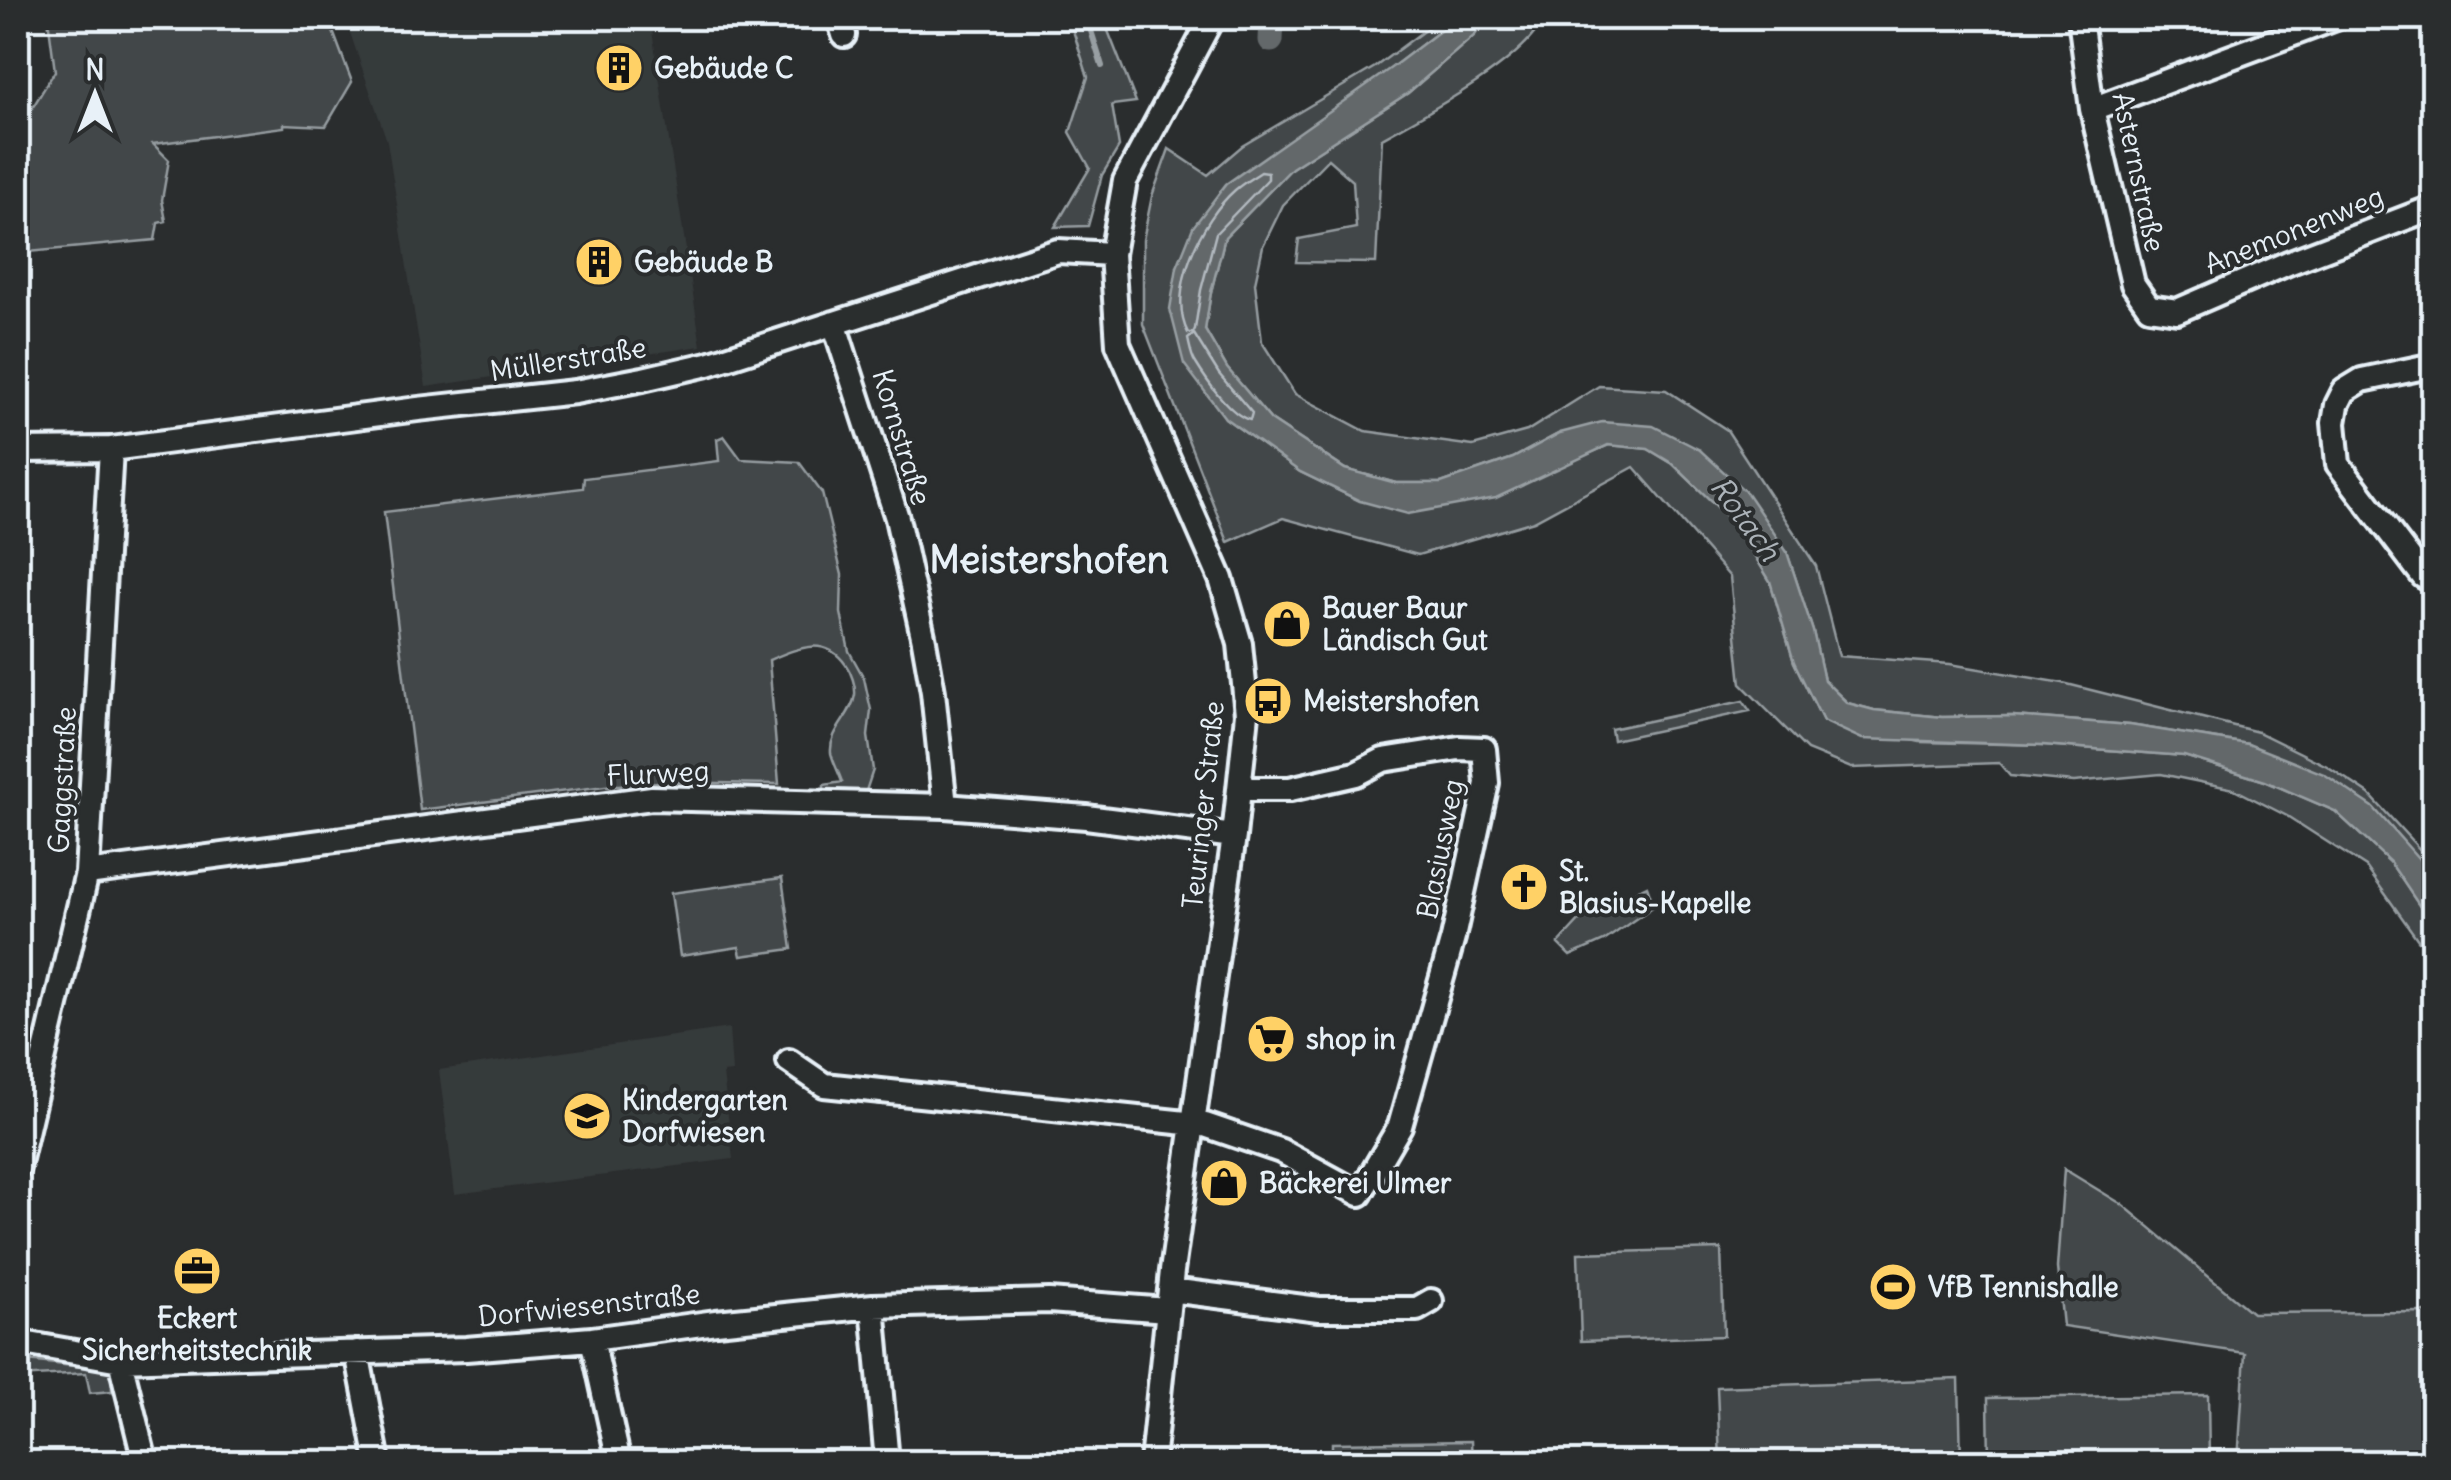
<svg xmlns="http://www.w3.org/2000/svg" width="2451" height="1480" viewBox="0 0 2451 1480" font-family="Delius,sans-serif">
  <rect width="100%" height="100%" fill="#2a2d2e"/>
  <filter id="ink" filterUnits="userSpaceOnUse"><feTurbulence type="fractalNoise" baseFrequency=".01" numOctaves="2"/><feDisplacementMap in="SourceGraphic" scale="20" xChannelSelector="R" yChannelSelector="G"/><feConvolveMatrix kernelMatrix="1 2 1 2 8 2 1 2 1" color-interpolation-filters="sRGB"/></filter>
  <g filter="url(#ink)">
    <path fill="#363a3b" d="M345 18H650L701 346 426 387 387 141Z
      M729 1028 732 1072 723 1073 733 1159 455 1194 439 1070Z"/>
    <path fill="#424648" stroke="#959ca0" stroke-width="2.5" d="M48 18H328L352 82 326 126 284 124V127L153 144 169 160 162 200 166 221 158 223 155 240 18 253V117L28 115 55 71Z
      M1069 18H1103L1136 102 1112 105 1119 147 1102 175 1088 226 1055 227 1090 168 1070 132 1088 77Z
      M1441 18H1457L1395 65 1177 267 1225 418 1300 472 1360 501 1574 460 1609 445 1648 449 1673 464 1736 525 1770 581 1794 662 1823 721 1920 742 2043 745 2184 756 2265 781 2335 811 2390 862 2433 926V961L2366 867 2287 816 2234 789 2161 774 2074 782 2010 776 1999 763 1851 768 1807 750 1741 684 1730 577 1634 467 1534 521 1418 555 1283 518 1228 542 1143 324V240L1152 196 1169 149 1208 175 1242 146 1375 67Z
      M1486 18H1543C1529 59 1422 116 1382 138L1376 263 1296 262 1299 239 1356 228 1353 181 1328 159 1283 205 1263 246 1255 283 1262 342 1295 394 1365 431 1473 446 1527 431 1599 386 1666 390 1727 430 1816 566 1839 656 1950 664 2063 683 2258 732 2327 766 2369 794 2433 864V882L2419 859 2248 744 2130 725 2013 716 1942 717 1874 710 1848 703 1824 681 1813 631 1787 552 1700 450 1560 433 1513 458 1441 483H1396L1345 469 1271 420 1227 368 1205 330 1211 292 1225 237 1292 168 1408 93 1475 35Z
      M724 436 741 459 799 462 822 493 842 575 841 613 849 651 864 678 871 710 868 736 873 770 866 791 824 789V785L842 782C839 773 833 762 831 753 829 730 852 716 855 695 856 686 851 672 846 665 825 635 798 648 769 660L779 784 659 782 605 786 420 810 384 512 583 488 584 478 719 461 717 439Z
      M1743 701 1750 711 1613 740 1611 729Z
      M782 878 792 949 741 956 739 947 680 956 671 893Z
      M1647 886 1654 906 1604 941 1570 956 1558 944 1583 917Z
      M2064 1169 2123 1205 2252 1313 2433 1312V1462H2238L2245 1353 2063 1326 2057 1268Z
      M1721 1249 1724 1336 1581 1341 1578 1253Z
      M18 1360 111 1370 112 1391 90 1393 86 1373 18 1377Z
      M1959 1379 1961 1462H1720L1717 1387Z
      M2208 1395 2209 1462H1989L1988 1398Z
      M1471 1441 1472 1462H1332V1443Z"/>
    <path fill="#63686b" stroke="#989fa3" stroke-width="2.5" d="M1457 18H1486L1475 35 1408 93 1292 168 1225 237 1211 292 1205 330 1227 368 1271 420 1345 469 1396 483H1441L1513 458 1560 433 1602 422 1653 426 1700 450 1747 493 1787 552 1813 631 1824 680 1847 703 1874 710 1942 717 2013 716 2130 725 2248 744 2324 774 2373 807 2419 859 2433 882V926L2390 862 2335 811 2265 781 2184 756 2043 745 1862 739 1823 721 1794 662 1770 581 1736 525 1673 464 1648 449 1608 445 1496 498 1408 514 1360 501 1300 472 1225 418 1184 364 1170 309 1177 267 1193 227 1226 184 1395 65Z"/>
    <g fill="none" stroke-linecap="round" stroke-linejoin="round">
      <path stroke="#b3bac0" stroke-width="2.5" d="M1261 172 1268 173V179L1216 233 1201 290 1195 329 1193 333H1188C1166 291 1202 219 1235 190 1243 183 1252 178 1261 172Z
        M1194 334 1219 374 1252 413 1250 420C1231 416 1206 380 1195 362 1191 355 1190 347 1188 339Z"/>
      <path stroke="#989fa3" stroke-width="6" d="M1087 18 1102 66"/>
      <path stroke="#63686b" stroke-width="25" d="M1271 40 1272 18"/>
      <g stroke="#e8f1f8" stroke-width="30">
        <path id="minor" d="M839 18 844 35
          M2080 18 2092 109 2133 284 2149 307 2177 311 2288 263 2434 207
          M2092 109 2336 18
          M834 323 897 518 924 641 933 692 945 806
          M2434 365 2362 380 2344 391 2337 405 2334 423 2338 464 2423 576 2434 582
          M18 450 111 449 418 409 575 392 643 379 708 364 1058 251 1112 254
          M87 873 652 798 945 806 1086 817 1234 836
          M789 1061 824 1085 1205 1125 1281 1151 1360 1194 1400 1126 1453 938 1487 783 1484 749 1459 748 1383 760 1356 774 1290 789H1240
          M18 1167 87 873 111 449
          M1170 1290 1319 1309H1417L1431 1301
          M873 1306 887 1462
          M592 1339 619 1462
          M18 1342 120 1360 466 1349 592 1339 716 1322 873 1306 1049 1301 1167 1310
          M357 1352 378 1462
          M120 1360 145 1462
          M1152 1462 1172 1271 1234 836 1247 714 1240 644 1221 579 1118 344 1112 254 1125 181 1212 18"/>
      </g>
      <use href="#minor" stroke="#2a2d2e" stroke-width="22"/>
    </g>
  </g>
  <defs>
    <g id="building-disc" transform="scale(2.5)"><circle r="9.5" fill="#ffd166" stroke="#2a2d2e"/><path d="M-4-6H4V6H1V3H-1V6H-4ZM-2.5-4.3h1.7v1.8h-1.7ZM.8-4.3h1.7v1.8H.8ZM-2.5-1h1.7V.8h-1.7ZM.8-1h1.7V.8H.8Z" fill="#111"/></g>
    <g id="shop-disc" transform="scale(2.5)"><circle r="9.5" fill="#ffd166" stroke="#2a2d2e"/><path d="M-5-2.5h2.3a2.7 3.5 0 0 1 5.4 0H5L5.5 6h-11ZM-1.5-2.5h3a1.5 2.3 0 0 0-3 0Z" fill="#111"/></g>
    <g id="bus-disc" transform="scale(2.5)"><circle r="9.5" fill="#ffd166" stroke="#2a2d2e"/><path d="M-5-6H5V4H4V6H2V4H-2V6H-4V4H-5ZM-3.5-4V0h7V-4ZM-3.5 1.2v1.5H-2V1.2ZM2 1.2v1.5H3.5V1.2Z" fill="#111"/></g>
    <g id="church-disc" transform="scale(2.5)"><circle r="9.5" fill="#ffd166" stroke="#2a2d2e"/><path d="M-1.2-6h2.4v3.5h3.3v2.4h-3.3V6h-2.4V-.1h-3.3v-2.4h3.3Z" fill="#111"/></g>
    <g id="supermarket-disc" transform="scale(2.5)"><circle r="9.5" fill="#ffd166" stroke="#2a2d2e"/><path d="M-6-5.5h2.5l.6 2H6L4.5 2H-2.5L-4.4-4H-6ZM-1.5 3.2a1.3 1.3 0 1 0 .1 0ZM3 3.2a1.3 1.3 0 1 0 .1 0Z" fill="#111"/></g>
    <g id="school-disc" transform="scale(2.5)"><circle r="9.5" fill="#ffd166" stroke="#2a2d2e"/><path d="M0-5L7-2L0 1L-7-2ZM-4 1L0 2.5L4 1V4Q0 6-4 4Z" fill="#111"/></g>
    <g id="office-disc" transform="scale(2.5)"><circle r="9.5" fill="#ffd166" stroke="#2a2d2e"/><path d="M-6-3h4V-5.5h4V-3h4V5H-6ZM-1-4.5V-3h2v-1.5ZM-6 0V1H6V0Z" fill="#111"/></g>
    <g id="stadium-disc" transform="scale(2.5)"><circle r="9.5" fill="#ffd166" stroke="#2a2d2e"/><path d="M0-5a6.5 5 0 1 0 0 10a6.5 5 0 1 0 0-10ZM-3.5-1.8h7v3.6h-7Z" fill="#111"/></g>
  </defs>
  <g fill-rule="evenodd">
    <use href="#building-disc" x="619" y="68"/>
    <use href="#building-disc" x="599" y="262"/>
    <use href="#shop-disc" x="1287" y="624"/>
    <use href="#bus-disc" x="1268" y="701"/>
    <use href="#church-disc" x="1524" y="887"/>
    <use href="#supermarket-disc" x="1271" y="1039"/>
    <use href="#school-disc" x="587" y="1116"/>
    <use href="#shop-disc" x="1224" y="1183"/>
    <use href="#office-disc" x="197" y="1271"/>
    <use href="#stadium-disc" x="1893" y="1287"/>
  </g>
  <g text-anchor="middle" stroke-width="8" stroke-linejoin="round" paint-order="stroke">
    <g font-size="28" font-weight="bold" fill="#e8f1f8" stroke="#2a2d2e" text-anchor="start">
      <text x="654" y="78">Gebäude C</text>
      <text x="634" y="272">Gebäude B</text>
      <text x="1322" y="618">Bauer Baur<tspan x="1322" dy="32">Ländisch Gut</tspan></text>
      <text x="1303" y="711">Meistershofen</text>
      <text x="1559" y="881">St.<tspan x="1559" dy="32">Blasius-Kapelle</tspan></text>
      <text x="1306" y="1049">shop in</text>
      <text x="622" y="1110">Kindergarten<tspan x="622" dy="32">Dorfwiesen</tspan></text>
      <text x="1259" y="1193">Bäckerei Ulmer</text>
      <text x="1928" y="1297">VfB Tennishalle</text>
      <text x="197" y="1328" text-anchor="middle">Eckert<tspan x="197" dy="32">Sicherheitstechnik</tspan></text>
    </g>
    <g font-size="28" fill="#e8f1f8" stroke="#2a2d2e">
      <text transform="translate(2139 172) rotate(78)" y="10">Asternstraße</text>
      <text transform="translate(2294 230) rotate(-22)" y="10">Anemonenweg</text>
      <text transform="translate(568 359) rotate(-9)" y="10">Müllerstraße</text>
      <text transform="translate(902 437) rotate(73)" y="10">Kornstraße</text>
      <text transform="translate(658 773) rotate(-3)" y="10">Flurweg</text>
      <text transform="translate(62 780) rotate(-87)" y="10">Gaggstraße</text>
      <text transform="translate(1203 805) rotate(-84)" y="10">Teuringer Straße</text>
      <text transform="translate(1440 849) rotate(-79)" y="10">Blasiusweg</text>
      <text transform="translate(589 1305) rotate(-6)" y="10">Dorfwiesenstraße</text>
    </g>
    <g font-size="30" font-style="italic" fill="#acb3b9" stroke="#2a2d2e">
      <text transform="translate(1745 519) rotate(54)" y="10">Rotach</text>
    </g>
    <g font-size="38" font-weight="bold" fill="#e8f1f8" stroke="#2a2d2e">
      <text x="1049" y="573">Meistershofen</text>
    </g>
  </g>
  <rect width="2451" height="1480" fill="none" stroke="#2a2d2e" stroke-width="60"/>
  <rect x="30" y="30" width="2391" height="1420" fill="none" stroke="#e8f1f8" stroke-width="4" filter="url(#ink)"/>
  <g transform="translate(95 95)" stroke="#2a2d2e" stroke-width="8" paint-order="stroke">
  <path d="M0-8L18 38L0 25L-18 38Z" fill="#e8f1f8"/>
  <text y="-15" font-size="28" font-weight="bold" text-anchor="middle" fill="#e8f1f8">N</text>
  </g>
</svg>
